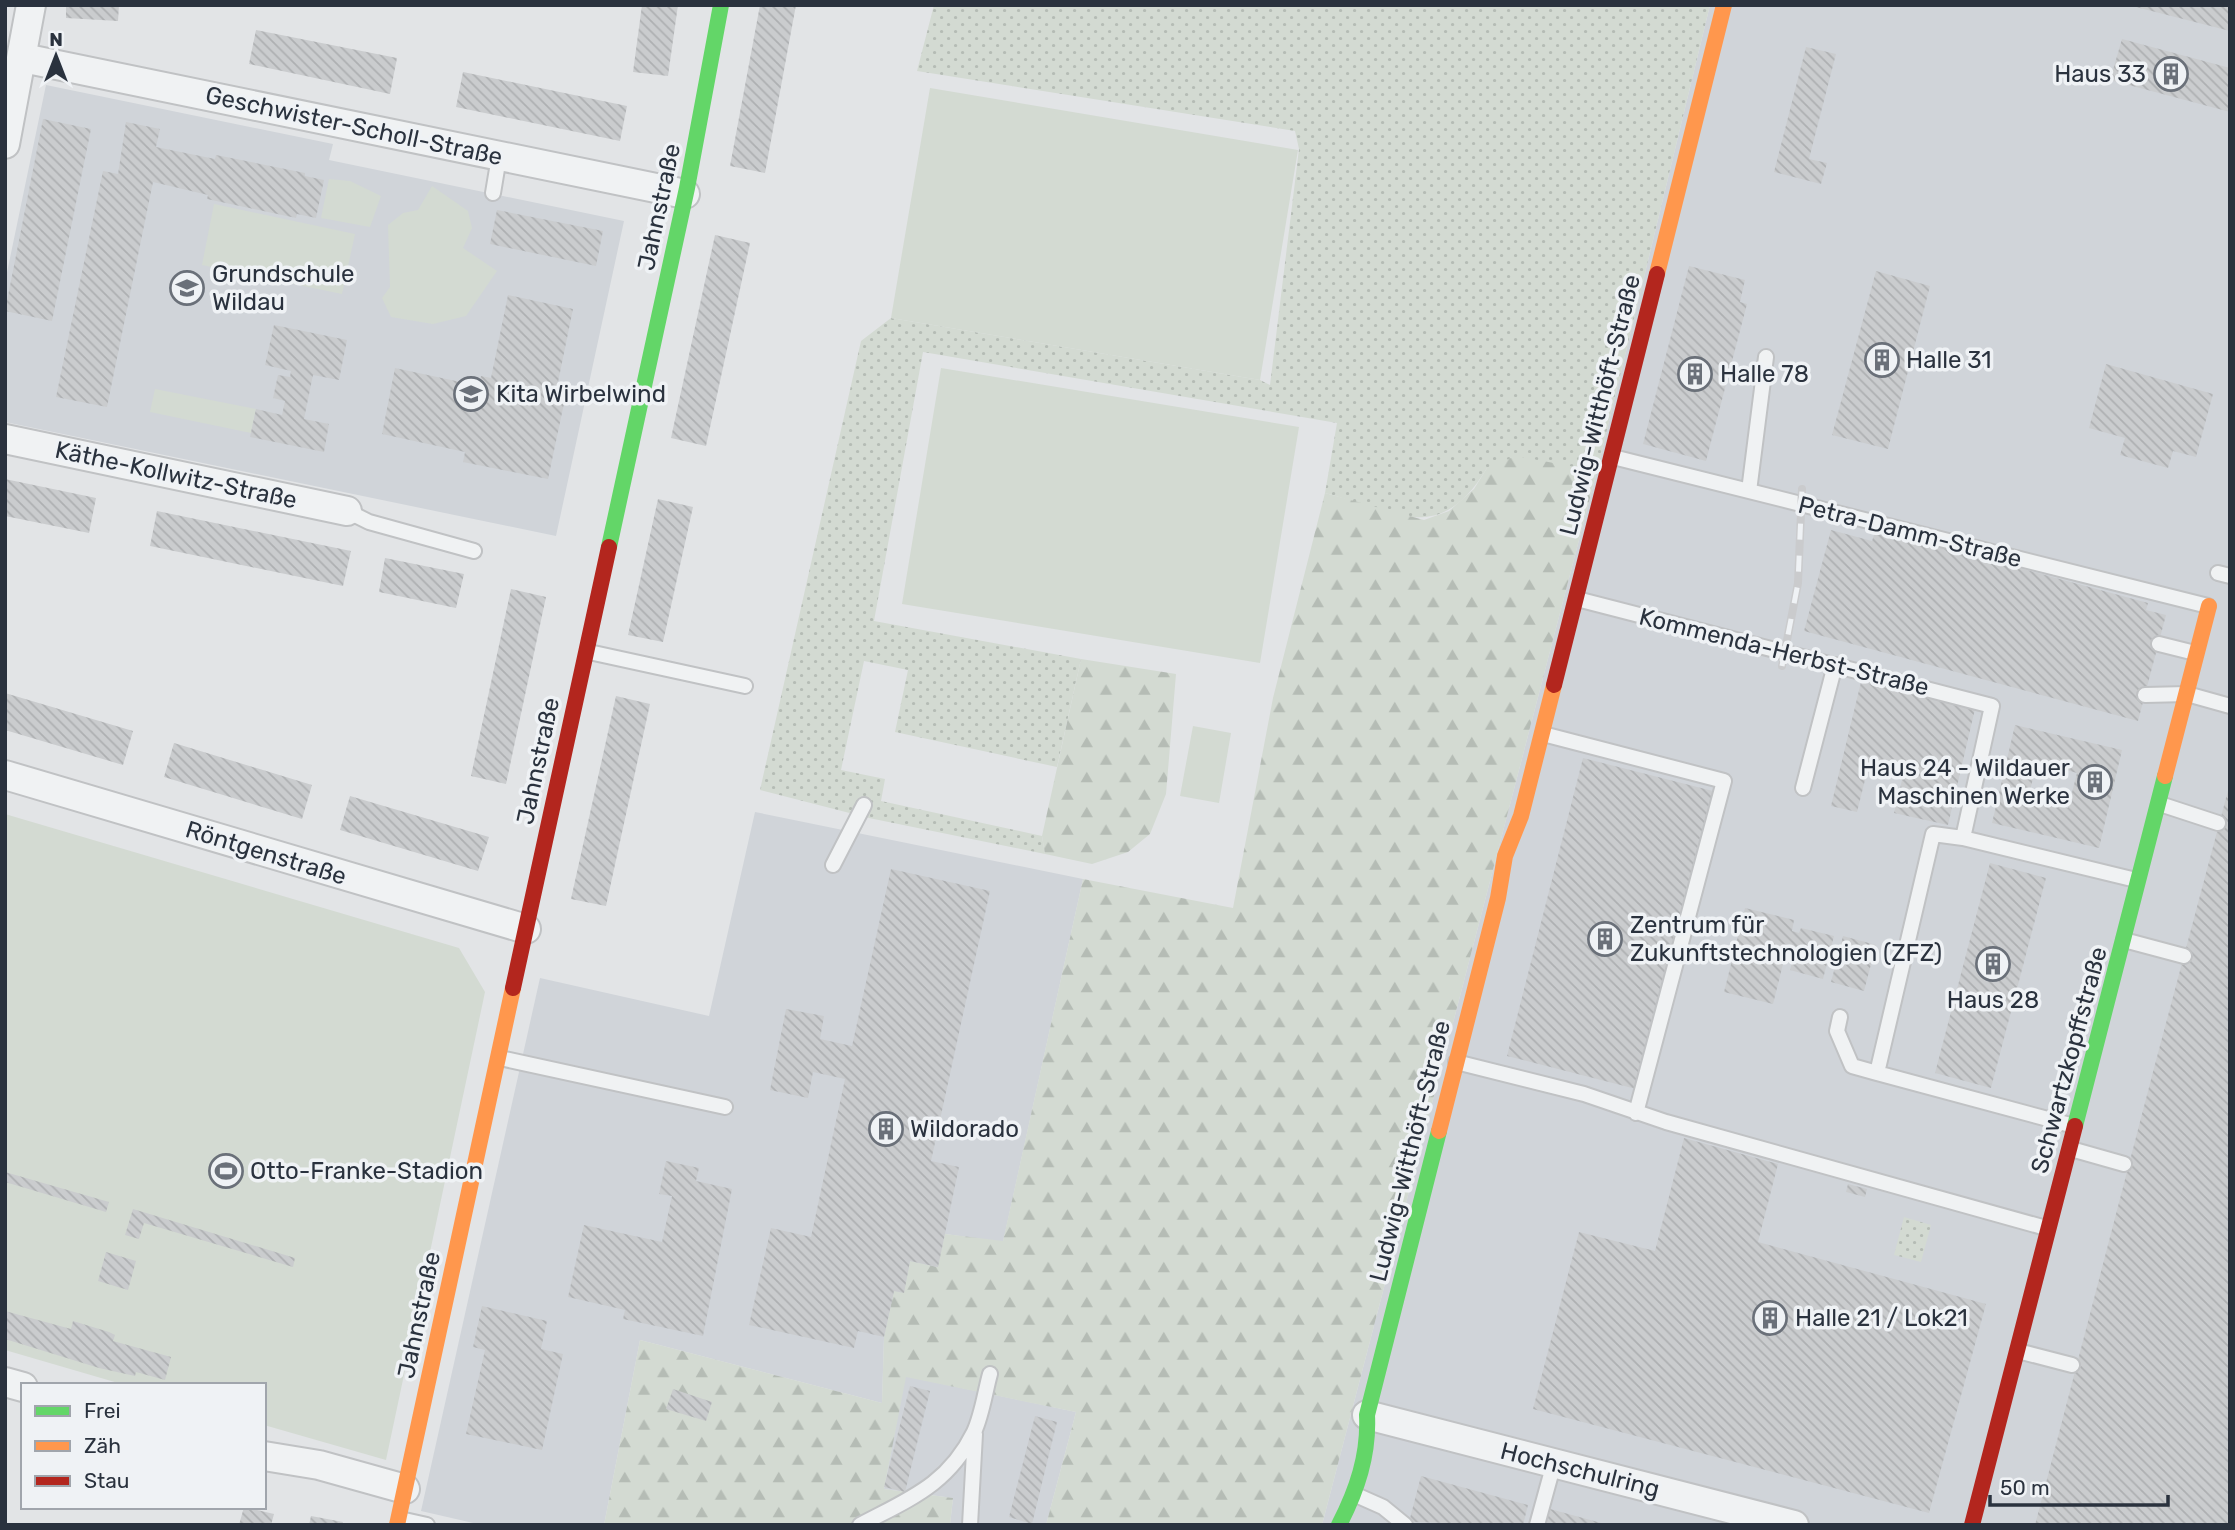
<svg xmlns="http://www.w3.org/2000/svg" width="2235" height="1530" viewBox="0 0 2235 1530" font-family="Rubik,sans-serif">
  <defs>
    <pattern id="grass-dots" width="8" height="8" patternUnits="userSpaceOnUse" patternTransform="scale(1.75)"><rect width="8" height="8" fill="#d3dad2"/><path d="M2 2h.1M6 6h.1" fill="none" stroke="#b5bcb5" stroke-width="1.8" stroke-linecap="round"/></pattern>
    <pattern id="forest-firs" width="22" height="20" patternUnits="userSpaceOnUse" patternTransform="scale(1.75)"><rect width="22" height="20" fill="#d3dad2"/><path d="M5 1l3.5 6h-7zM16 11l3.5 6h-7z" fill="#b5bcb5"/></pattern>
    <pattern id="building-back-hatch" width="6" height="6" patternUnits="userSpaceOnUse" patternTransform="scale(1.75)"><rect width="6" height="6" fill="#caccce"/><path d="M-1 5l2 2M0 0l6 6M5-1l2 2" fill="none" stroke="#aeb0b2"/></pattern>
  </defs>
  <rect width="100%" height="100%" fill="#e2e4e6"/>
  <path fill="#d0d4d9" d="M1710 5H2230V1525H1322L1597 471Z
    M46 85 333 144 329 160 624 221 556 536 5 422V282Z
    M755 812 1083 879 1003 1242 945 1234 938 1267 904 1293 884 1337 882 1403 640 1340 604 1525H482L421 1511 540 978 709 1016Z
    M905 1376 1076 1412 1046 1525H950L953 1498 884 1489Z"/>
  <path fill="url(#grass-dots)" d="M934 5H1710L1597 471 1487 468C1440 546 1397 513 1325 493L1337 423 923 352 874 621 1081 659 1057 767 895 732 908 670 864 661 841 770 885 779 881 801 1042 836 1045 854 869 818 760 790 861 341 891 318 1260 380 1270 385 1299 149 1295 131 917 71Z
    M1904 1217 1931 1225 1921 1262 1894 1255Z"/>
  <path fill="url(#forest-firs)" d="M1516 456 1597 471 1322 1525H1046L1076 1412 906 1377 884 1489 953 1498 950 1525H604L640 1340 882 1403 884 1337 894 1291 904 1292 910 1261 937 1267 945 1234 1003 1241 1083 879 1233 908 1273 698 1325 493 1424 520 1449 511 1474 489 1487 468Z
    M1081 659 1176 674 1166 794 1150 834 1128 852 1092 864 1045 854 1042 836Z"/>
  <path fill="#d3dad2" d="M930 88 1298 150 1260 380 891 318Z
    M329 179 350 181 381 196 370 227 321 218Z
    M432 186 468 211 472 228 463 248 497 271 466 316 433 324 391 317 382 298 390 287 388 225 403 213 418 210Z
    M214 204 355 234 342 294 202 265Z
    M941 368 1299 427 1260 663 902 604Z
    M155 389 256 409 251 433 150 412Z
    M1193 726 1231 733 1219 803 1180 796Z
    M5 814 459 948 485 992 386 1460 264 1425V1385H125L5 1350Z"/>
  <path fill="url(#building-back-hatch)" fill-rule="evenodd" d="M66 5H119L118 21 66 18Z
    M642 5H678L668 76 633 72Z
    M760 5H796L765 173 730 166Z
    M2132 5H2230V31L2132 6Z
    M256 30 397 58 390 94 249 64Z
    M2122 39 2230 68V112L2110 80Z
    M1806 47 1836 54 1809 159 1827 163 1821 184 1774 172Z
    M463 72 627 106 620 141 456 107Z
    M43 119 91 129 52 321 5 311Z
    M126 122 160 129 156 147 215 159 216 155 305 173V176L324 180 316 218 297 214 296 218 207 199 208 195 153 182 107 407 56 397 103 171 118 174Z
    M497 210 603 231 596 266 490 244Z
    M715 235 750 243 706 446 671 438Z
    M1689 266 1745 280 1740 302 1747 304 1706 461 1643 444Z
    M1876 271 1930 286 1888 449 1832 435Z
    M508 295 573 309 556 392 566 394 548 479 463 462 465 452 382 434 395 368 479 386 481 376 491 378Z
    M274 325 347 340 339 380 313 375 304 419 329 424 324 452 250 437 256 409 282 415 285 401 273 398 278 375 290 377 291 371 265 365Z
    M2106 364 2213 394 2196 457 2173 451 2168 468 2120 455 2125 438 2089 428Z
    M5 479 96 498 89 533 5 516Z
    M658 499 693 507 663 642 628 635Z
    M157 511 351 551 343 586 150 546Z
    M1876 529 2148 603 2146 610 2166 615 2138 721 1804 631 1831 530 1872 541Z
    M385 558 464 574 456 608 379 592Z
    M511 589 546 597 506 784 471 776Z
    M1861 682 1975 709 1948 825 1894 813 1902 780 1867 772 1857 812 1831 806Z
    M5 693 133 731 123 765 5 730Z
    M616 696 650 704 606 906 571 899Z
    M2015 725 2122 750 2099 848 1992 823ZM2037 762 2077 773 2068 808 2028 799Z
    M174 743 312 785 302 819 164 777Z
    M1583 758 1713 791 1636 1089 1507 1056Z
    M2230 783V1525H2035L2154 1068Z
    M350 796 489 837 478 871 340 830Z
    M1990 863 2046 878 1991 1088 1935 1073Z
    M891 869 990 891 931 1161 959 1167 938 1267 910 1261 904 1293 894 1291 884 1337 858 1331 854 1348 749 1325 771 1228 811 1237 845 1079 813 1072 808 1098 770 1090 786 1009 824 1016 820 1039 852 1046Z
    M1745 908 1794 920 1792 931 1799 933 1801 928 1834 936 1823 979 1790 970 1793 958 1785 956 1773 1004 1724 992Z
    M1843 936 1876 945 1864 991 1831 982Z
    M1684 1138 1778 1164 1758 1242 1986 1304 1929 1513 1533 1409 1579 1232 1655 1251Z
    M666 1161 699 1168 696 1181 732 1189 703 1336 623 1319 625 1310 568 1297 584 1225 662 1242 672 1196 659 1194Z
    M5 1172 109 1202 106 1212 5 1182Z
    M1848 1184 1867 1189 1865 1197 1846 1192Z
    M133 1209 295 1258 293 1267 144 1223 139 1239 125 1235Z
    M106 1252 136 1261 128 1290 98 1281Z
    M482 1306 547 1321 541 1349 563 1354 542 1450 466 1434 485 1350 473 1347Z
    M5 1311 71 1329 73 1321 109 1332 115 1335 113 1341 171 1357 165 1380 136 1372 135 1376 99 1368 5 1339Z
    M910 1386 930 1391 905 1492 884 1487Z
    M673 1389 712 1402 706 1421 666 1409Z
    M1035 1416 1057 1422 1032 1524 1009 1517Z
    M1421 1476 1528 1505 1523 1525 1409 1522Z
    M244 1507 274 1514 271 1525H239Z
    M1550 1509 1605 1524V1525H1546Z
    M311 1516 343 1522 342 1525H309Z"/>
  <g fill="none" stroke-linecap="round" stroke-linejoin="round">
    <g stroke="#c0c2c4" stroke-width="18">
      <path id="lane" d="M493 193 499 157
        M1613 457 2208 606
        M1749 491 1766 357
        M347 511 369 522 474 551
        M2218 573 2230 576
        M1577 599 1992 706 1963 838 2136 880
        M2159 644 2195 653
        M589 652 745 686
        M2145 695 2187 694 2230 706
        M1543 734 1724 781 1636 1113
        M1803 788 1835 665
        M2160 804 2218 823
        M1963 838 1933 834 1877 1073 2074 1126
        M833 865 864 805
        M2124 940 2184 956
        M1840 1017 1837 1031 1852 1066 1877 1073
        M500 1058 725 1107
        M1456 1062 1584 1094 1666 1122 2046 1228
        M2071 1149 2124 1164
        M2018 1351 2072 1365
        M1356 1495 1383 1507 1405 1525
        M400 1519 427 1525
        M860 1525C909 1499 948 1485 974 1432 982 1415 985 1392 990 1374
        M970 1525 975 1434
        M1537 1525 1554 1463"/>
    </g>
    <g stroke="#c0c2c4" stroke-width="32">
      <path id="street" d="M23 58 685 194
        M5 144 31 5
        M5 439 347 511
        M5 775 526 929
        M5 1382 23 1387
        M1367 1415 1794 1525
        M264 1456 319 1465 405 1489"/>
    </g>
    <use href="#lane" stroke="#f0f2f3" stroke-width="14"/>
    <use href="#street" stroke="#f0f2f3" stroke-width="28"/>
    <path stroke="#63d668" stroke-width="16" d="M609 547 687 188 721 5
      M2075 1126 2165 776
      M1339 1525C1357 1490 1369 1455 1367 1415L1439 1131"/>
    <path stroke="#ff974d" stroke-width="16" d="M1657 274 1724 5
      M2165 776 2209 606
      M1439 1131 1498 898 1505 856 1521 816 1554 685
      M397 1525 513 988"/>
    <path stroke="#b3261e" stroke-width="16" d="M1554 685 1657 274
      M513 988 609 547
      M1972 1525 2075 1126"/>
    <g stroke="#cacbcd" stroke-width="8">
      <path id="rail" d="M1782 666 1798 583 1802 489"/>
    </g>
    <use href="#rail" stroke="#eff2f5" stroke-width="5" stroke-dasharray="16" stroke-linecap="butt"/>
  </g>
  <defs>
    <g id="building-ring" transform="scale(1.75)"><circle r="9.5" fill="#eff2f5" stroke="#6a7079" stroke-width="1.5"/><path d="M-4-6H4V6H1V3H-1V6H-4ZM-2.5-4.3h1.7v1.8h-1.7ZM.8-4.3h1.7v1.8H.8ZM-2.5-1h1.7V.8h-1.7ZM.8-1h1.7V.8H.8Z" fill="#6a7079"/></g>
    <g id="school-ring" transform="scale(1.75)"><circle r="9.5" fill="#eff2f5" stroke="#6a7079" stroke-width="1.5"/><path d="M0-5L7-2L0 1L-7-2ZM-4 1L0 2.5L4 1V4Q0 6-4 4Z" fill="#6a7079"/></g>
    <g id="stadium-ring" transform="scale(1.75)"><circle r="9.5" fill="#eff2f5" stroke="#6a7079" stroke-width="1.5"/><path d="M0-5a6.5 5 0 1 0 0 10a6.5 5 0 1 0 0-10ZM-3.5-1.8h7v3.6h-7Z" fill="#6a7079"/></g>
  </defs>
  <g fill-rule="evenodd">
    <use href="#building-ring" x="2171" y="74"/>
    <use href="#school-ring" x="187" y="288"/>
    <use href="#building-ring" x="1882" y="360"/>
    <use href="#building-ring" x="1695" y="374"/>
    <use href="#school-ring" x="471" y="394"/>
    <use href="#building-ring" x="2095" y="782"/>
    <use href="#building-ring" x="1605" y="939"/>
    <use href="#building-ring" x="1993" y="964"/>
    <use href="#building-ring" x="886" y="1129"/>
    <use href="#stadium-ring" x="226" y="1171"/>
    <use href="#building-ring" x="1770" y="1318"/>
  </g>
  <g text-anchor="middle" stroke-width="7" stroke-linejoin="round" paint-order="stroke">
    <g font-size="24" fill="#2a323e" stroke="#eff2f5" text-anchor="start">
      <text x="2146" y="82" text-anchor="end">Haus 33</text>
      <text x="212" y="282">Grundschule<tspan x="212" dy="28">Wildau</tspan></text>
      <text x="1906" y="368">Halle 31</text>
      <text x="1720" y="382">Halle 78</text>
      <text x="496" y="402">Kita Wirbelwind</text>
      <text x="2070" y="776" text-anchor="end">Haus 24 - Wildauer<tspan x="2070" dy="28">Maschinen Werke</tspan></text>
      <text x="1630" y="933">Zentrum für<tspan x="1630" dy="28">Zukunftstechnologien (ZFZ)</tspan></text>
      <text x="1993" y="1008" text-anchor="middle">Haus 28</text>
      <text x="910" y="1137">Wildorado</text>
      <text x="250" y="1179">Otto-Franke-Stadion</text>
      <text x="1795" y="1326">Halle 21 / Lok21</text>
    </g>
    <g font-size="24" fill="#2a323e" stroke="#eff2f5">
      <text transform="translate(354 126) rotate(12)" y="8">Geschwister-Scholl-Straße</text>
      <text transform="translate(659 207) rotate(-78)" y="8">Jahnstraße</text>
      <text transform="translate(1600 405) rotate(-76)" y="8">Ludwig-Witthöft-Straße</text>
      <text transform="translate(176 475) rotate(12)" y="8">Käthe-Kollwitz-Straße</text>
      <text transform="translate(1910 532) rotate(14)" y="8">Petra-Damm-Straße</text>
      <text transform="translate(1784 652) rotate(14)" y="8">Kommenda-Herbst-Straße</text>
      <text transform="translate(538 761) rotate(-78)" y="8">Jahnstraße</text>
      <text transform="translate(266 853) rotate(17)" y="8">Röntgenstraße</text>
      <text transform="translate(2069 1060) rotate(-75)" y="8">Schwartzkopffstraße</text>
      <text transform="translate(1410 1151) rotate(-76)" y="8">Ludwig-Witthöft-Straße</text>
      <text transform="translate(419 1315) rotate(-78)" y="8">Jahnstraße</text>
      <text transform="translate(1580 1470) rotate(14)" y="8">Hochschulring</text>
    </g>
  </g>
  <rect width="2235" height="1530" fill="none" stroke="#2a323e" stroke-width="14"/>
  <rect x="21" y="1383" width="245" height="126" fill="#eff2f5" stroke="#a0a5ac" stroke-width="2"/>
  <rect x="35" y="1406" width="35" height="10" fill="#63d668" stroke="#a0a5ac" stroke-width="2"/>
  <text x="84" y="1418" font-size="21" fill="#2a323e">Frei</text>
  <rect x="35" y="1441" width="35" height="10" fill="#ff974d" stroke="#a0a5ac" stroke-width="2"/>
  <text x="84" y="1453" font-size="21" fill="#2a323e">Zäh</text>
  <rect x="35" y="1476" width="35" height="10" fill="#b3261e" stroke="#a0a5ac" stroke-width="2"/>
  <text x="84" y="1488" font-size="21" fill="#2a323e">Stau</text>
  <g transform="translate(56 56)" stroke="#eff2f5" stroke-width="5" paint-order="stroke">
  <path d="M0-5L12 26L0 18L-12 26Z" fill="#2a323e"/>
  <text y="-10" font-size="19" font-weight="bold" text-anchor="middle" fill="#2a323e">N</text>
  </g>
  <path d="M1990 1495v10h178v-10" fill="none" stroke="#2a323e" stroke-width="3.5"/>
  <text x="2000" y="1495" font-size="21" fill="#2a323e" stroke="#eff2f5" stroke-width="5" paint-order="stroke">50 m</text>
</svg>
